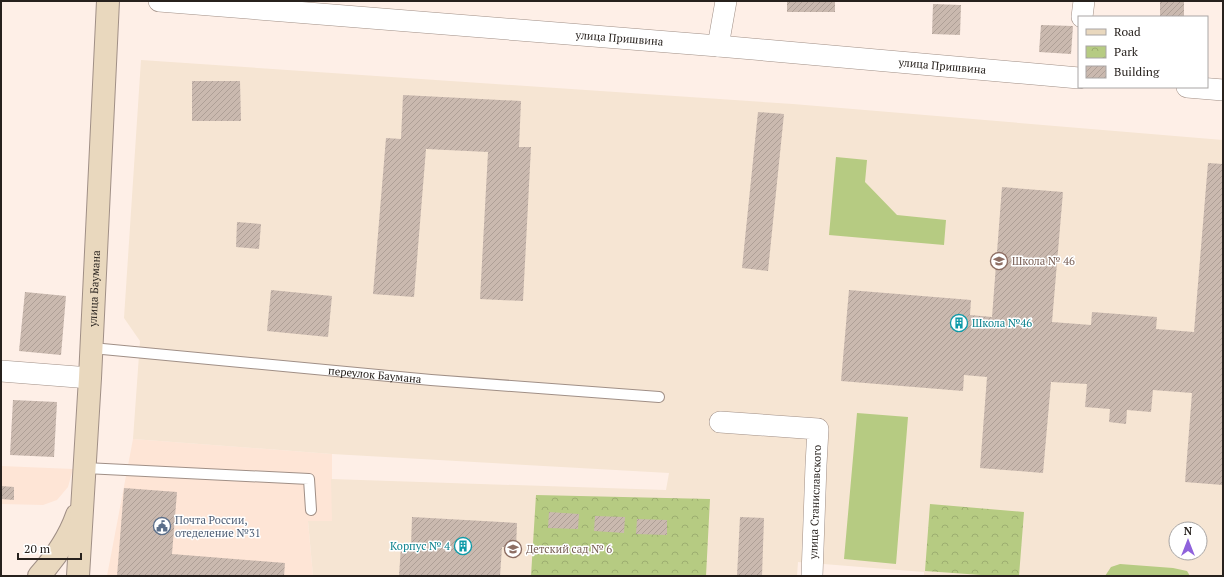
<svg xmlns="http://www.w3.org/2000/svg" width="1224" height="577" viewBox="0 0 1224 577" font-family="'PT Serif',serif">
  <defs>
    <pattern id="park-crowns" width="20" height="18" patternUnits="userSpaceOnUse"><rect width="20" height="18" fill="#b6cb82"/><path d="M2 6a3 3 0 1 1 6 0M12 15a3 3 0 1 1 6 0" fill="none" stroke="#9cae70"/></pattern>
    <pattern id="building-hatch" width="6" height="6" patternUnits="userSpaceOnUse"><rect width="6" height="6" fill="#cab9af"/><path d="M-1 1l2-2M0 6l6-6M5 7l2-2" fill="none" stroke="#ae9f96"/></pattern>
  </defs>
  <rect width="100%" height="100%" fill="#feefe7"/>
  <path fill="#fee5d6" d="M133 439 332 454V521L308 522 313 576H107Z
    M1 466 73 469 68 487 57 500 43 505 1 504Z"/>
  <path fill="#f6e5d3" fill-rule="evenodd" d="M141 60 793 104 1223 140V576H924V572L798 562 797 576H313L308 521H332L331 479 666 490 669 473 332 454 133 439 140 341 124 318ZM1176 529H1200V553H1176Z"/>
  <path fill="#b6cb82" d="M836 157 867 160 865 182 897 215 946 220 944 245 829 235Z
    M857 413 908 417 896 564 844 559Z
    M1120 564 1173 568 1187 571 1190 576H1105L1111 567Z"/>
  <path fill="url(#park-crowns)" d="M536 495 710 499 706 576H531Z
    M930 504 1024 512 1019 576H995L925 571Z"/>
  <path fill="url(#building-hatch)" d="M787 1H835V12H787Z
    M1160 1H1184V17H1160Z
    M933 4 961 5 960 35 932 34Z
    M1041 25 1073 26 1071 54 1039 52Z
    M192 81H240L241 121H192Z
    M403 95 521 101 519 147H531L523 301 480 299 488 152 426 149 414 297 373 294 386 138 401 139Z
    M758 112 784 114 768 271 742 268Z
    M1208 163 1223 164V485L1185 482 1192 393 1153 390 1151 412 1127 410 1126 424 1109 422 1110 409 1085 407 1087 384 1051 382 1043 473 980 468 987 377 964 375 963 391 841 381 849 290 971 300 970 315 992 317 1002 187 1063 192 1052 322 1091 325 1092 312 1157 317 1156 329 1194 332Z
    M237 222 261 224 259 249 236 247Z
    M271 290 332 296 328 337 267 331Z
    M25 292 66 296 61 355 19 351Z
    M13 400 57 402 54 457 10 455Z
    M1 486 14 487V500L1 499Z
    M124 488 177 492 172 554 285 563 284 576H117Z
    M549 512 579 514 578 529 548 528Z
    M595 516 625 517 624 533 594 531Z
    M412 517 517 523 516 548 502 547 500 576H399L401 546 411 547Z
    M740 517 764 518 762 576H737Z
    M637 519 667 520V535L636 534Z"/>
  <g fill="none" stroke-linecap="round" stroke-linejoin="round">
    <g stroke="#a08f86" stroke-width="12">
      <g id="lane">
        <path id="s1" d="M92 348 431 380 659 397"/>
        <path d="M85 468 309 479 311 510"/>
      </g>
    </g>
    <g stroke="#a08f86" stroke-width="22">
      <g id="street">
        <path id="s2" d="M159 1 718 46 1079 78"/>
        <path d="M1082 17 1084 1"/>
        <path d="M718 46 726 1"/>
        <path d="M1187 87 1223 90"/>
        <path d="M1 371 90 378"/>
        <path d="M720 422 818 429 816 465 812 576"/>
      </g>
    </g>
    <g stroke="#a08f86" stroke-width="24">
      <g id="secondary">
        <path d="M39 576C55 558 69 538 77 515"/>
        <path id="s3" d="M78 576 90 378 108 1"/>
      </g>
    </g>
    <use href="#lane" stroke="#fff" stroke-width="10"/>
    <use href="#street" stroke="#fff" stroke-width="21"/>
    <use href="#secondary" stroke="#e9d8be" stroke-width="22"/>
  </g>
  <defs>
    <g id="school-ring" transform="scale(0.9)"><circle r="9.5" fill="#fff" stroke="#8d6e63" stroke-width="1.5"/><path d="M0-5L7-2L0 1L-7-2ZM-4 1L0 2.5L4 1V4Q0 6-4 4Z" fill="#8d6e63"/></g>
    <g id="building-ring" transform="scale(0.9)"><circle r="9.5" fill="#fff" stroke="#0f9aa8" stroke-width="1.5"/><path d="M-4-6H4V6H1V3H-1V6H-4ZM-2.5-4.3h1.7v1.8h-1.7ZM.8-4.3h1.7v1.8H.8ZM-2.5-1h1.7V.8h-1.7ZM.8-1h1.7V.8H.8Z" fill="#0f9aa8"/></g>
    <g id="civic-ring" transform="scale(0.9)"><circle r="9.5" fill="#fff" stroke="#5c6f8a" stroke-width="1.5"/><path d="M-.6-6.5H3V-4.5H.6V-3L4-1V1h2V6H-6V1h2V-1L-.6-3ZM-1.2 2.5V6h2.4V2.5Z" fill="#5c6f8a"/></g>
  </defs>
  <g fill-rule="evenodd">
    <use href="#school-ring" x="999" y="261"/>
    <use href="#building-ring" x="959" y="323"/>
    <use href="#civic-ring" x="162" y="526"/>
    <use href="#building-ring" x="463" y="546"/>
    <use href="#school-ring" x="513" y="549"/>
  </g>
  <g text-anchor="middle" stroke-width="3" stroke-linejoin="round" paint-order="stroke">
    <g font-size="11" fill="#27211d" stroke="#fff">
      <text dy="4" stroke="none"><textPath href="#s2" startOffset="462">улица Пришвина</textPath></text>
      <text dy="4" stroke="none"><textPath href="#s2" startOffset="786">улица Пришвина</textPath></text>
      <text dy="4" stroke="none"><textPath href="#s3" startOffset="288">улица Баумана</textPath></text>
      <text dy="4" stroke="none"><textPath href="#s1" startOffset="284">переулок Баумана</textPath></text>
      <text transform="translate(815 502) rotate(-88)" y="4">улица Станиславского</text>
    </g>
    <g font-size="11" fill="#785e54" stroke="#fff" text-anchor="start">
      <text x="1012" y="265">Школа № 46</text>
      <text x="526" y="553">Детский сад № 6</text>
    </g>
    <g font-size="11" fill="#0d838f" stroke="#fff" text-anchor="start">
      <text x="972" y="327">Школа №46</text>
      <text x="450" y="550" text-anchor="end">Корпус № 4</text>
    </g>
    <g font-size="11" fill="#4e5e75" stroke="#fff" text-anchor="start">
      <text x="175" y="524">Почта России,<tspan x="175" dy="13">отеделение №31</tspan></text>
    </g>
  </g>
  <rect width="1224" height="577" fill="none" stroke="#27211d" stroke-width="4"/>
  <rect x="1078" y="16" width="130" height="72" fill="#ffffff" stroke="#a9a6a5"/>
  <rect x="1086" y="29" width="20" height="6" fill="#e9d8be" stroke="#a9a6a5"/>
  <text x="1114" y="36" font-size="12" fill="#27211d">Road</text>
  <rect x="1086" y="46" width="20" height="12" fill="url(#park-crowns)" stroke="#a9a6a5"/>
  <text x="1114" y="56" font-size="12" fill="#27211d">Park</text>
  <rect x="1086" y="66" width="20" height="12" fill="url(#building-hatch)" stroke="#a9a6a5"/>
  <text x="1114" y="76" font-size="12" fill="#27211d">Building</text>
  <g transform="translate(1188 541)"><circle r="19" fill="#ffffff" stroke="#a9a6a5"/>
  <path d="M0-3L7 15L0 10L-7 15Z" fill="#8f62dc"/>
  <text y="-6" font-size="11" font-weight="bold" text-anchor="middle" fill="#27211d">N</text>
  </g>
  <path d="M18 553v6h63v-6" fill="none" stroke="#27211d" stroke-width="2"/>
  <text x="24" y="553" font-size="12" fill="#27211d" stroke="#ffffff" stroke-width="3" paint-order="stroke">20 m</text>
</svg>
